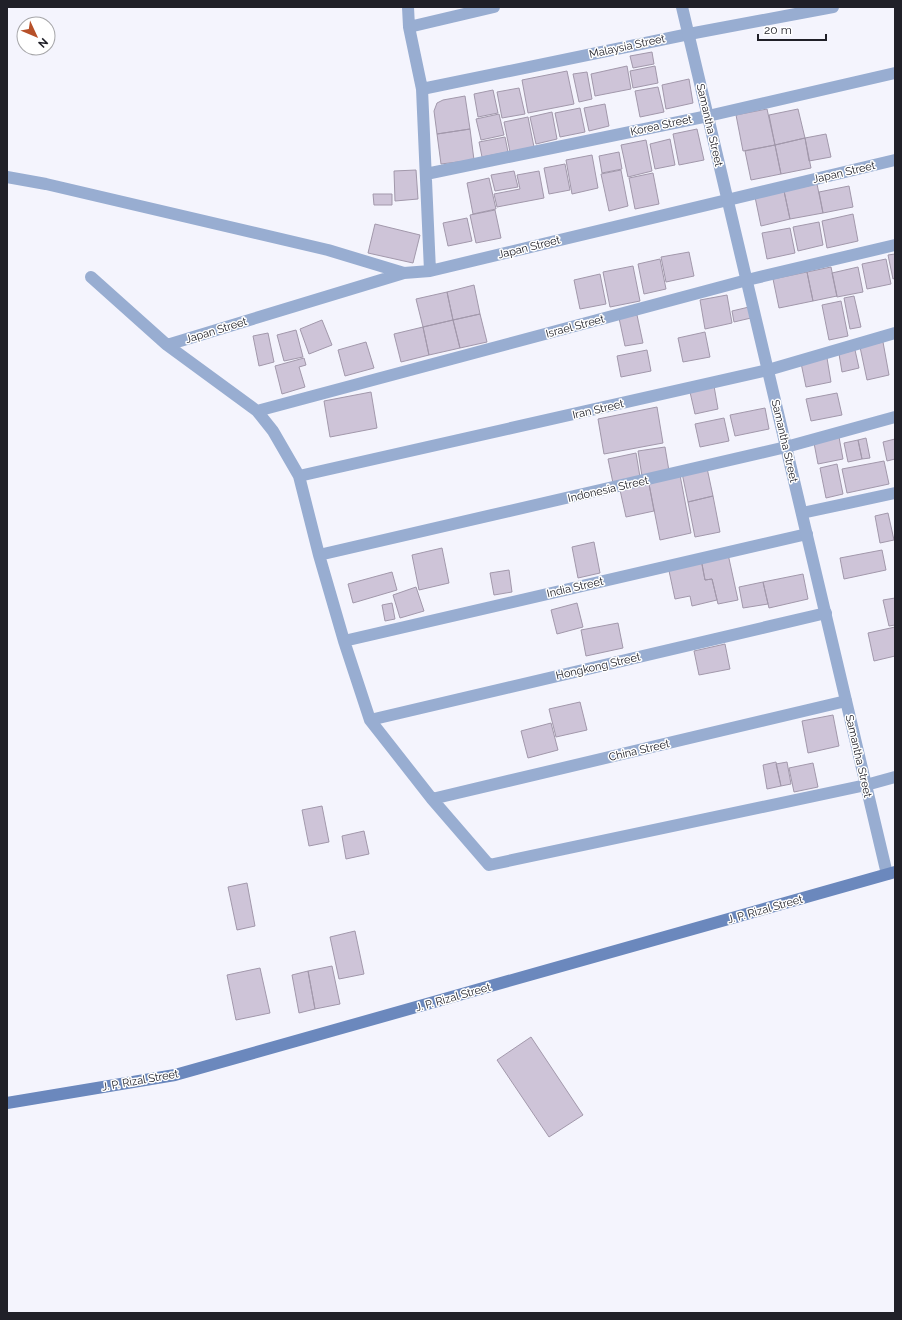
<svg xmlns="http://www.w3.org/2000/svg" width="902" height="1320" viewBox="0 0 902 1320" font-family="Raleway,sans-serif">
  <rect width="100%" height="100%" fill="#f4f4fd"/>
  <path fill="#cec4d8" stroke="#a298ab" d="M652 52 654 64 633 68 630 56Z
    M627 66 631 89 595 96 591 74Z
    M655 66 658 83 633 88 630 71Z
    M567 71 574 104 528 113 522 80Z
    M587 72 592 99 579 102 573 74Z
    M689 79 693 103 666 109 662 85Z
    M658 87 664 112 640 117 635 91Z
    M519 88 525 114 502 118 497 92Z
    M493 90 498 113 478 117 474 94Z
    M465 96 470 129 437 134 434 111 437 103 443 100Z
    M605 104 609 126 589 131 584 108Z
    M580 108 585 132 560 137 555 113Z
    M767 109 775 145 743 151 736 115Z
    M798 109 805 138 775 145 769 115Z
    M552 112 557 139 536 144 530 117Z
    M499 114 504 135 481 140 476 119Z
    M528 117 534 147 510 152 504 122Z
    M470 129 474 160 441 164 437 134Z
    M697 129 704 160 679 165 673 134Z
    M826 134 831 157 809 161 805 138Z
    M505 137 508 152 482 157 479 142Z
    M805 138 811 168 781 174 775 145Z
    M670 139 675 165 655 169 650 144Z
    M646 140 652 171 628 177 621 145Z
    M775 145 781 174 751 180 745 151Z
    M619 152 622 169 602 173 599 156Z
    M592 155 598 188 572 194 566 160Z
    M565 164 570 190 549 194 544 168Z
    M416 170 418 199 395 201 394 171Z
    M621 170 628 206 609 211 601 174Z
    M514 171 518 187 495 191 491 175Z
    M539 171 544 198 497 207 494 194 520 189 517 175Z
    M653 173 659 204 635 209 629 178Z
    M489 178 496 209 473 214 467 183Z
    M817 184 823 213 790 219 784 191Z
    M849 186 853 207 823 213 819 192Z
    M784 191 790 219 761 226 755 197Z
    M373 194H392V205H374Z
    M495 210 501 238 476 243 470 215Z
    M853 214 858 241 827 248 822 221Z
    M467 218 472 241 448 246 443 223Z
    M819 222 823 245 798 251 793 227Z
    M375 224 420 235 413 263 368 253Z
    M790 228 795 253 767 259 762 233Z
    M689 252 694 276 666 282 661 257Z
    M895 254V278L893 279 888 255Z
    M660 259 666 289 644 294 638 264Z
    M886 259 891 284 867 289 862 264Z
    M633 266 640 301 610 307 603 272Z
    M831 267 837 296 813 301 807 272Z
    M858 267 863 292 837 297 832 273Z
    M807 272 813 301 779 308 773 279Z
    M600 274 606 304 580 309 574 280Z
    M474 285 480 314 453 320 447 292Z
    M447 292 453 320 423 327 416 299Z
    M727 295 732 323 705 329 700 300Z
    M854 296 861 327 850 329 844 298Z
    M841 301 848 336 829 340 822 305Z
    M749 307 751 318 734 322 732 311Z
    M480 314 487 342 460 348 453 320Z
    M637 315 643 343 625 346 619 318Z
    M322 320 332 345 309 354 300 329Z
    M453 320 460 348 429 355 423 327Z
    M423 327 429 355 401 362 394 334Z
    M296 330 303 357 284 361 277 335Z
    M705 332 710 357 683 362 678 338Z
    M268 333 274 362 259 366 253 336Z
    M366 342 374 368 345 376 338 350Z
    M883 342 889 375 867 380 860 347Z
    M647 350 651 371 621 377 617 356Z
    M855 350 859 368 842 372 839 354Z
    M304 358 306 365 299 367 305 387 282 394 275 366Z
    M827 358 831 382 806 387 801 363Z
    M714 386 718 409 695 414 690 392Z
    M371 392 377 428 330 437 324 401Z
    M837 393 842 415 811 421 806 399Z
    M657 407 663 443 604 454 598 419Z
    M765 408 769 429 735 436 730 415Z
    M724 418 729 441 700 447 695 424Z
    M839 437 843 459 818 464 814 443Z
    M866 438 870 458 862 459 858 440Z
    M895 439V459L887 461 883 442Z
    M858 440 862 459 848 462 844 443Z
    M665 447 669 471 642 476 638 451Z
    M636 453 640 477 613 483 608 459Z
    M884 461 889 484 847 493 842 469Z
    M837 464 843 494 826 498 820 468Z
    M707 468 713 496 688 502 682 473Z
    M680 475 691 533 660 540 649 484Z
    M649 484 654 511 626 517 620 490Z
    M713 496 720 532 695 537 688 502Z
    M888 513 894 540 880 543 875 516Z
    M594 542 600 573 578 578 572 547Z
    M442 548 449 583 419 590 412 555Z
    M882 550 886 570 844 579 840 558Z
    M728 554 738 600 718 604 712 579 705 580 701 559Z
    M701 559 705 580 712 579 717 600 692 606 690 596 675 599 668 566Z
    M509 570 512 592 494 595 490 573Z
    M392 572 397 590 353 603 348 584Z
    M803 574 808 599 769 608 763 582Z
    M763 582 768 604 743 608 739 587Z
    M416 587 424 611 400 618 393 595Z
    M895 598V625L889 626 883 600Z
    M392 603 395 619 385 621 382 605Z
    M577 603 583 627 557 634 551 610Z
    M618 623 623 648 586 656 581 630Z
    M895 627V656L874 661 868 633Z
    M725 644 730 669 699 675 694 651Z
    M580 702 587 730 556 737 549 709Z
    M833 715 839 746 808 753 802 721Z
    M551 723 558 750 528 758 521 731Z
    M776 762 781 786 767 789 763 765Z
    M787 762 791 784 781 786 776 764Z
    M813 763 818 787 794 792 789 768Z
    M322 806 329 842 309 846 302 810Z
    M364 831 369 854 346 859 342 836Z
    M247 883 255 926 237 930 228 887Z
    M355 931 364 974 339 979 330 937Z
    M332 966 340 1004 315 1009 308 971Z
    M260 968 270 1013 236 1020 227 975Z
    M308 971 315 1009 299 1013 292 975Z
    M531 1037 583 1115 549 1137 497 1060Z"/>
  <g fill="none" stroke-linecap="round" stroke-linejoin="round">
    <path stroke="#98add1" stroke-width="12" d="M408 7 409 27 422 89 430 271
      M409 27 494 7
      M422 89 689 34 833 7
      M426 174 708 116 895 73
      M7 177 46 184 328 250 404 273
      M91 277 167 345 257 411 273 431 299 476 319 555 344 641 370 720 432 799 489 865 866 785 895 777
      M167 345 404 273 430 271 895 160
      M257 411 747 280 895 245
      M299 476 768 370 895 333
      M802 513 895 493
      M319 555 786 447 895 417
      M344 641 807 534
      M370 720 826 613
      M432 799 846 701"/>
    <path stroke="#98add1" stroke-width="12" d="M682 7 887 874"/>
    <path stroke="#6b88bd" stroke-width="12" d="M7 1103 175 1075 895 872"/>
  </g>
  <g text-anchor="middle" stroke-width="3" stroke-linejoin="round" paint-order="stroke">
    <g font-size="11" fill="#202028" stroke="#fff">
      <text transform="translate(627 46) rotate(-12)" y="4">Malaysia Street</text>
      <text transform="translate(661 125) rotate(-12)" y="4">Korea Street</text>
      <text transform="translate(710 125) rotate(77)" y="4">Samantha Street</text>
      <text transform="translate(844 172) rotate(-13)" y="4">Japan Street</text>
      <text transform="translate(529 247) rotate(-14)" y="4">Japan Street</text>
      <text transform="translate(575 326) rotate(-15)" y="4">Israel Street</text>
      <text transform="translate(216 330) rotate(-17)" y="4">Japan Street</text>
      <text transform="translate(598 409) rotate(-13)" y="4">Iran Street</text>
      <text transform="translate(785 441) rotate(77)" y="4">Samantha Street</text>
      <text transform="translate(608 489) rotate(-13)" y="4">Indonesia Street</text>
      <text transform="translate(575 587) rotate(-13)" y="4">India Street</text>
      <text transform="translate(598 666) rotate(-13)" y="4">Hongkong Street</text>
      <text transform="translate(639 750) rotate(-13)" y="4">China Street</text>
      <text transform="translate(859 756) rotate(77)" y="4">Samantha Street</text>
      <text transform="translate(765 909) rotate(-16)" y="4">J. P. Rizal Street</text>
      <text transform="translate(453 997) rotate(-16)" y="4">J. P. Rizal Street</text>
      <text transform="translate(140 1080) rotate(-10)" y="4">J. P. Rizal Street</text>
    </g>
  </g>
  <rect width="902" height="1320" fill="none" stroke="#202028" stroke-width="16"/>
  <g transform="translate(36 36) rotate(134)"><circle r="19" fill="#ffffff" stroke="#a6a6a9"/>
  <path d="M0-3L7 15L0 10L-7 15Z" fill="#b75029"/>
  <text y="-6" font-size="11" font-weight="bold" text-anchor="middle" fill="#202028">N</text>
  </g>
  <path d="M758 34v6h68v-6" fill="none" stroke="#202028" stroke-width="2"/>
  <text x="764" y="34" font-size="12" fill="#202028" stroke="#ffffff" stroke-width="3" paint-order="stroke">20 m</text>
</svg>
